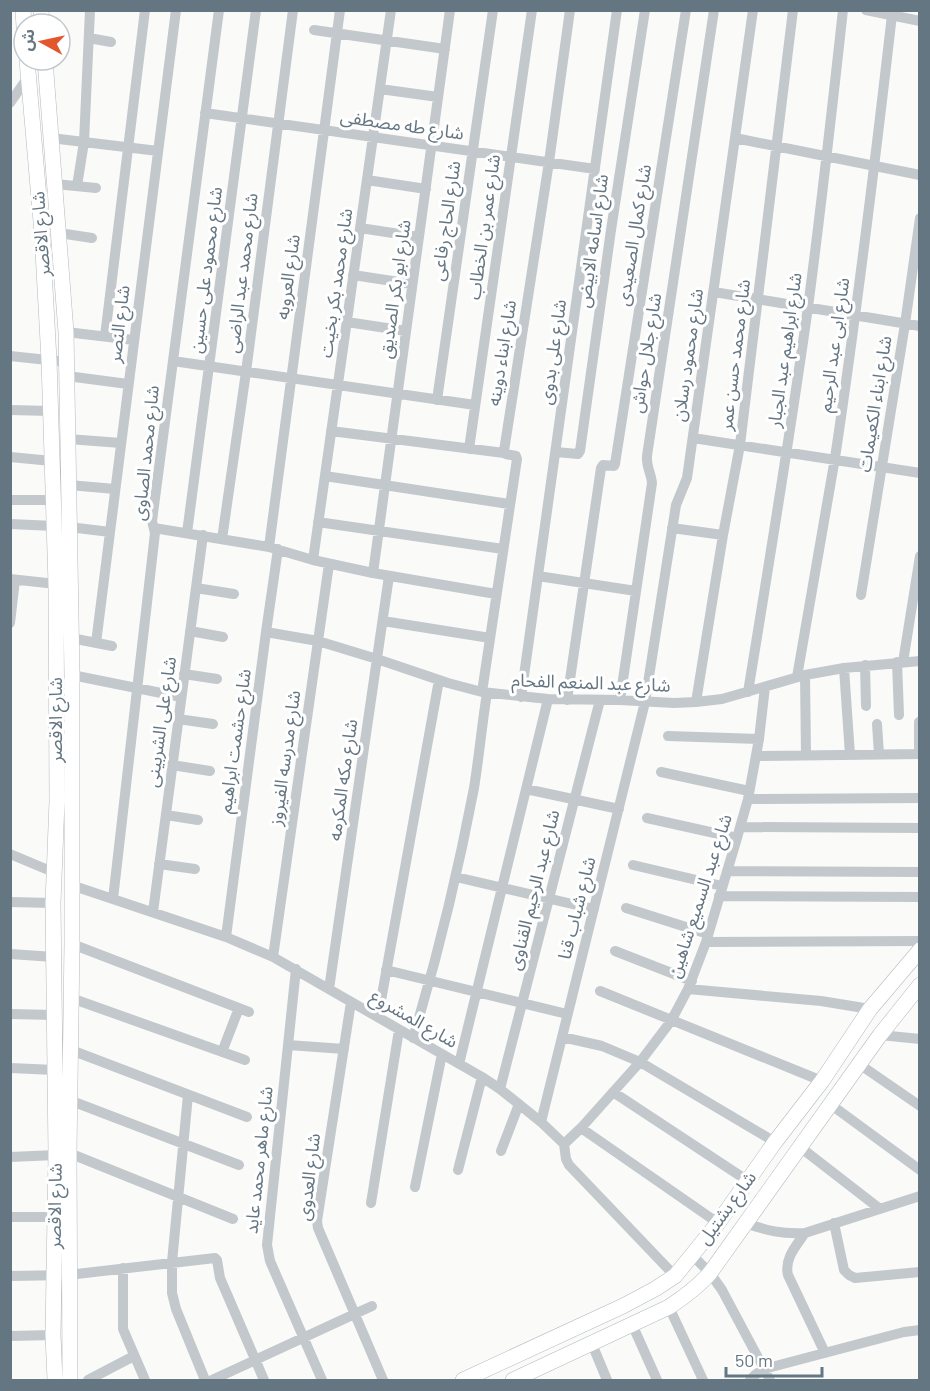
<svg xmlns="http://www.w3.org/2000/svg" width="930" height="1391" viewBox="0 0 930 1391" font-family="Barlow,'Noto Sans Arabic',sans-serif">
  <rect width="100%" height="100%" fill="#fafaf8"/>
  <g fill="none" stroke-linecap="round" stroke-linejoin="round">
    <g stroke="#b3babf" stroke-width="16">
      <path id="secondary" d="M23 10 24 26
        M41 10 42 24
        M27 60 42 233 49 360 56 584 57 801 53 903 56 1155 53 1335 55 1380
        M45 60 66 332 72 675V944L69 1153 70 1380
        M463 1380 623 1306 655 1289 675 1276 718 1223 775 1142 822 1081 870 1009 920 950
        M513 1380 669 1307C684 1297 698 1287 710 1273L880 1035 920 985"/>
    </g>
    <path stroke="#c3c8cc" stroke-width="10" d="M866 10 920 21
      M314 30 445 49
      M89 38 111 42
      M380 89 438 97
      M10 103 28 77
      M205 113 595 169
      M51 138 158 151
      M735 138 920 175
      M367 180 426 189
      M55 184 96 188
      M77 186 84 142 90 10
      M360 228 419 237
      M59 233 92 238
      M353 275 412 284
      M714 292 920 326
      M347 322 406 331
      M66 332 134 340
      M105 336 145 10
      M10 356 67 362
      M173 361 475 405
      M67 376 128 384
      M437 400 493 10
      M10 410 51 411
      M331 431 504 453
      M693 438 920 473
      M68 439 121 443
      M469 449 532 10
      M556 452 578 454 580 451 611 230 645 10
      M10 457 52 461
      M325 476 509 504
      M69 485 115 489
      M10 500H53
      M318 522 503 549
      M10 524 54 526
      M69 527 110 532
      M154 528 269 547 313 560 373 573 496 594
      M672 528 723 535
      M187 533 256 10
      M222 539 246 372 293 10
      M269 547 340 10
      M313 560 391 10
      M373 573 450 10
      M538 576 636 591
      M10 579 56 584
      M196 588 234 594
      M861 595 905 324 920 218
      M383 621 490 638
      M10 623 15 580
      M190 631 223 637
      M266 632 318 641 377 659 448 683 482 692 548 699 620 700 674 703 696 702 722 699 805 675 844 668 920 661
      M71 638 112 646
      M96 643 176 10
      M897 662 899 715
      M903 662 920 556
      M865 665 866 706
      M844 668 850 755
      M184 674 217 679
      M72 675 181 697
      M805 675 806 755
      M797 677C809 604 823 531 835 458 857 311 875 163 892 15
      M482 692 517 459 516 456 506 454 504 451 549 162 570 10
      M748 692C769 564 790 436 808 307 821 209 832 110 843 10
      M521 697 617 10
      M567 700 601 468 603 465 614 466 615 464 686 10
      M620 700 652 483C651 473 646 466 647 456L714 10
      M696 702 723 535 740 445 793 10
      M178 719 213 724
      M919 722V754
      M877 724 879 754
      M668 736 759 739
      M756 756 920 754
      M172 765 210 771
      M661 772 749 791
      M526 789 619 809
      M748 799 920 798
      M166 815 198 820
      M647 818 737 838
      M741 827 920 828
      M10 854 53 872
      M159 864 195 869
      M633 865 722 886
      M727 871 920 872
      M456 877 594 909
      M71 885 226 937 273 957 482 1077 500 1089 541 1122 564 1144 566 1159 569 1165 675 1276
      M719 896 920 897
      M113 899 155 533 152 521 219 10
      M10 902 53 903
      M626 908 708 934
      M153 912 203 535
      M226 937 266 632 278 549
      M706 942 920 941
      M72 944 249 1012
      M615 951 692 981
      M10 954 54 957
      M273 957 329 564
      M296 969 267 1245 270 1261 322 1380
      M386 970 567 1014
      M329 989 389 576
      M688 989 821 1001 870 1009
      M600 991 822 1081
      M71 998 245 1060
      M351 1002 317 1221 318 1228 383 1380
      M10 1014 54 1015
      M378 1017 439 680
      M880 1035 920 1039
      M562 1037 602 1046 640 1062 775 1142
      M413 1038C438 955 458 872 474 788 479 757 482 724 487 693
      M288 1045 344 1049
      M71 1050 247 1117
      M222 1052 239 1008
      M459 1064 548 699
      M859 1064 920 1106
      M10 1068 55 1070
      M500 1089 600 700
      M613 1092 748 1181
      M188 1095 172 1262V1293L176 1309 205 1380
      M69 1100 239 1165
      M830 1104 920 1170
      M541 1122 645 702 676 505 687 478 753 10
      M581 1128 718 1223
      M564 1144 581 1128 640 1062 671 1021 688 989 706 942 737 838 748 799 759 739 765 687
      M800 1147 880 1209
      M501 1151 519 1104
      M69 1153 233 1219
      M10 1157 56 1155
      M458 1170 482 1077
      M415 1187 442 1054
      M371 1203 399 1030
      M10 1217H55
      M745 1223C768 1231 781 1234 805 1233L920 1196
      M834 1223 844 1270 849 1275 855 1278 920 1272
      M805 1233C796 1246 784 1259 788 1275L825 1353
      M693 1256 710 1273 722 1290 770 1380
      M123 1268V1329L145 1380
      M10 1276 68 1275 215 1258 217 1260 220 1278 264 1380
      M669 1307 703 1380
      M632 1324 657 1380
      M10 1336 53 1335
      M592 1344 607 1380
      M88 1380 134 1356
      M212 1380 372 1306
      M750 1380 755 1375 764 1369 904 1332 920 1330"/>
    <use href="#secondary" stroke="#fff" stroke-width="15"/>
  </g>
  <g text-anchor="middle" stroke-width="6" stroke-linejoin="round" paint-order="stroke">
    <g font-size="18" fill="#657683" stroke="#fff">
      <text transform="translate(402 125) rotate(8)" y="6">شارع طه مصطفى</text>
      <text transform="translate(446 221) rotate(-82)" y="6">شارع الحاج رفاعى</text>
      <text transform="translate(484 227) rotate(-82)" y="6">شارع عمر بن الخطاب</text>
      <text transform="translate(41 234) rotate(-94)" y="6">شارع الاقصر</text>
      <text transform="translate(634 235) rotate(-81)" y="6">شارع كمال الصعيدى</text>
      <text transform="translate(593 241) rotate(-82)" y="6">شارع اسامه الابيض</text>
      <text transform="translate(206 270) rotate(-83)" y="6">شارع محمود على حسين</text>
      <text transform="translate(242 273) rotate(-83)" y="6">شارع محمد عبد الراضى</text>
      <text transform="translate(288 277) rotate(-82)" y="6">شارع العروبه</text>
      <text transform="translate(336 283) rotate(-82)" y="6">شارع محمد بكر بخيت</text>
      <text transform="translate(395 289) rotate(-82)" y="6">شارع ابو بكر الصديق</text>
      <text transform="translate(119 324) rotate(-83)" y="6">شارع النصر</text>
      <text transform="translate(834 345) rotate(-82)" y="6">شارع ابى عبد الرحيم</text>
      <text transform="translate(785 350) rotate(-82)" y="6">شارع ابراهيم عبد الجبار</text>
      <text transform="translate(553 352) rotate(-82)" y="6">شارع على بدوى</text>
      <text transform="translate(502 353) rotate(-81)" y="6">شارع ابناء دوينه</text>
      <text transform="translate(646 353) rotate(-81)" y="6">شارع جلال حواش</text>
      <text transform="translate(688 355) rotate(-82)" y="6">شارع محمود رسلان</text>
      <text transform="translate(735 355) rotate(-83)" y="6">شارع محمد حسن عمر</text>
      <text transform="translate(875 404) rotate(-81)" y="6">شارع ابناء الكعيمات</text>
      <text transform="translate(146 453) rotate(-84)" y="6">شارع محمد الصاوى</text>
      <text transform="translate(591 683) rotate(2)" y="6">شارع عبد المنعم الفحام</text>
      <text transform="translate(56 720) rotate(-90)" y="6">شارع الاقصر</text>
      <text transform="translate(161 722) rotate(-82)" y="6">شارع على الشربينى</text>
      <text transform="translate(235 741) rotate(-82)" y="6">شارع حشمت ابراهيم</text>
      <text transform="translate(285 758) rotate(-82)" y="6">شارع مدرسه الفيروز</text>
      <text transform="translate(343 780) rotate(-82)" y="6">شارع مكه المكرمه</text>
      <text transform="translate(534 890) rotate(-76)" y="6">شارع عبد الرحيم القناوى</text>
      <text transform="translate(700 896) rotate(-72)" y="6">شارع عبد السميع شاهين</text>
      <text transform="translate(577 908) rotate(-76)" y="6">شارع شباب قنا</text>
      <text transform="translate(414 1019) rotate(30)" y="6">شارع المشروع</text>
      <text transform="translate(259 1160) rotate(-84)" y="6">شارع ماهر محمد عايد</text>
      <text transform="translate(309 1177) rotate(-83)" y="6">شارع العدوى</text>
      <text transform="translate(55 1206) rotate(-89)" y="6">شارع الاقصر</text>
      <text transform="translate(727 1208) rotate(-54)" y="6">شارع بشتيل</text>
    </g>
  </g>
  <rect width="930" height="1391" fill="none" stroke="#657683" stroke-width="24"/>
  <g transform="translate(42 42) rotate(278)"><circle r="28" fill="#ffffff" stroke="#c1c8cd" stroke-width="1.5"/>
  <path d="M0-4.5L10 22L0 15L-10 22Z" fill="#e4572e"/>
  <text y="-9" font-size="16" font-weight="bold" text-anchor="middle" fill="#657683">ش</text>
  </g>
  <path d="M726 1367v9h96v-9" fill="none" stroke="#657683" stroke-width="3"/>
  <text x="735" y="1367" font-size="18" fill="#657683" stroke="#ffffff" stroke-width="4.5" paint-order="stroke">50 m</text>
</svg>
